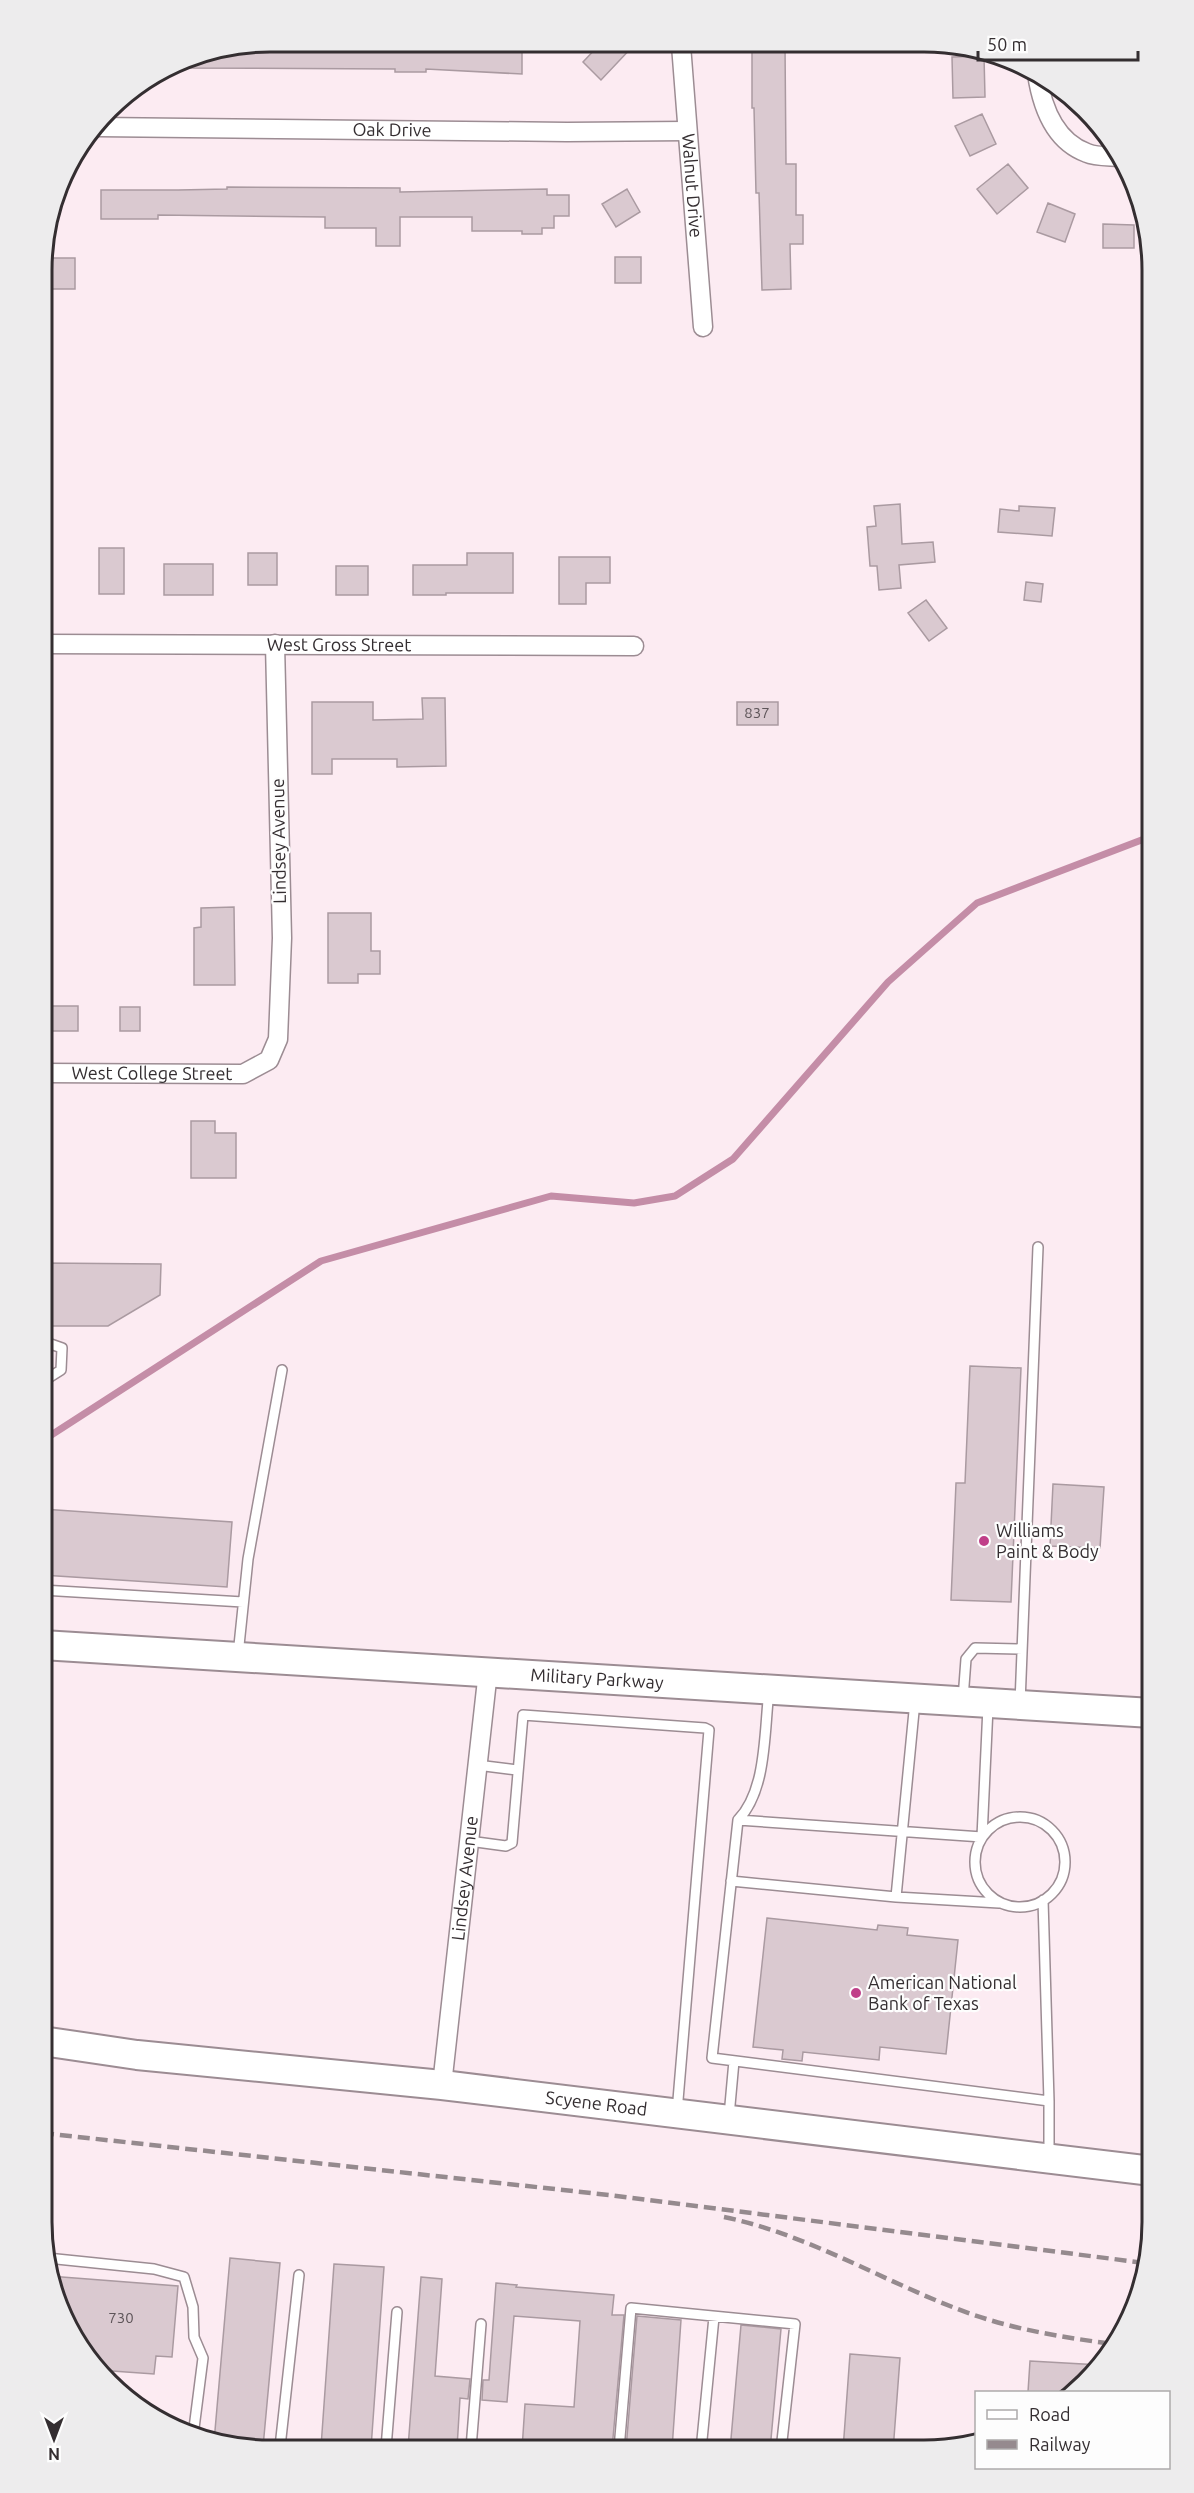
<svg xmlns="http://www.w3.org/2000/svg" width="1194" height="2493" viewBox="0 0 1194 2493" font-family="Ubuntu,sans-serif">
  <rect width="100%" height="100%" fill="#fcebf2"/>
  <g fill="none" stroke-linecap="round" stroke-linejoin="round">
    <path stroke="#c48da7" stroke-width="7" d="M42 1441 321 1261 551 1196 634 1203 675 1196 733 1159 888 982 977 903 1152 836"/>
  </g>
  <path fill="#dac9d0" stroke="#aa9aa1" stroke-width="1.5" d="M270 42 387 43V47H444V43L522 44V74L426 69V72H395V69L181 68 180 61 183 59Z
    M600 44H635L601 80 583 62Z
    M752 45H785L786 164H796V215H803V244H790L791 289 762 290 759 193H756L754 108H752Z
    M984 56 985 97 953 98 952 57Z
    M982 114 996 144 970 156 955 126Z
    M1008 164 1028 188 997 214 977 189Z
    M227 187 400 188V192L547 189V195H569V216H554V228H542V234H522V231H472V217H400V246H376V228H325V217L158 215V219H101V190H178L227 189Z
    M627 189 640 212 616 227 602 204Z
    M1048 203 1075 214 1065 242 1037 232Z
    M1103 224 1134 225V248H1103Z
    M615 257H641V283H615Z
    M50 258H75V289H50Z
    M900 504 902 544 933 542 935 562 899 565 901 588 879 590 877 566H870L867 527 876 526 874 506Z
    M1019 506 1055 508 1052 536 998 532 1000 509 1019 511Z
    M99 548H124V594H99Z
    M248 553H277V585H248Z
    M467 553H513V593H446V595H413V565H467Z
    M559 557H610V583H586V604H559Z
    M164 564H213V595H164Z
    M336 566H368V595H336Z
    M1026 582 1043 584 1041 602 1024 600Z
    M926 600 947 628 929 641 908 613Z
    M422 698H445L446 766 397 767V759H332V774H312V702H373V720L423 719Z
    M737 702H778V725H737Z
    M234 907 235 985H194V928L201 927V908Z
    M328 913H371V951H380V974H358V983H328Z
    M48 1006H78V1031H48Z
    M120 1007H140V1031H120Z
    M191 1121H215V1133H236V1178H191Z
    M42 1263 161 1264 160 1295 108 1326H42Z
    M970 1366 1021 1368 1011 1602 951 1600 956 1483H965Z
    M1053 1484 1104 1487 1100 1548 1050 1546Z
    M42 1509 232 1522 227 1587 42 1575Z
    M767 1918 877 1930 878 1925 908 1928 907 1935 958 1940 946 2054 880 2047 879 2060 803 2052 802 2061 782 2059 783 2050 753 2047Z
    M230 2258 280 2263 263 2447H226L214 2442Z
    M334 2264 384 2267 371 2448 321 2447Z
    M49 2276 178 2286 172 2357 156 2356 154 2374 98 2370 80 2349Z
    M421 2277 442 2279 435 2376 470 2379 468 2399 460 2398 457 2448H408Z
    M496 2283 517 2285 516 2287 614 2295 612 2315H624L612 2449H522L525 2404 574 2407 580 2321 514 2316 507 2402 482 2400 483 2380H489Z
    M637 2316 681 2320 672 2449H626Z
    M741 2325 781 2329 770 2450H730Z
    M850 2354 900 2358 893 2451 843 2450Z
    M1030 2361 1100 2365 1096 2373 1073 2392H1028Z"/>
  <g fill="none" stroke-linecap="round" stroke-linejoin="round">
    <g stroke="#9c8c93" stroke-width="12">
      <path id="lane" d="M42 1382 61 1370 62 1348 42 1341
        M42 1590 243 1602
        M238 1655 248 1559 282 1370
        M963 1699 966 1659 975 1648 1022 1649
        M1020 1703 1038 1247
        M988 1707 982 1837 738 1820 712 2058 1049 2101 1043 1900
        M477 1765 517 1770
        M975 1862a45 45 0 1 1 90 0a45 45 0 1 1-90 0Z
        M738 1820C767 1790 764 1732 769 1691
        M469 1841 506 1846 512 1843 523 1715 705 1728 709 1730 677 2112
        M731 1881 896 1897 915 1701
        M896 1897 999 1903
        M1049 2101V2155
        M729 2116 734 2061
        M47 2258 154 2269 184 2277 193 2307 194 2337 203 2358 193 2436
        M280 2447 299 2275
        M386 2448 397 2312
        M471 2448 481 2324
        M619 2449 631 2308 795 2324 781 2450
        M701 2450 714 2317"/>
    </g>
    <g stroke="#9c8c93" stroke-width="21">
      <g id="street">
        <path id="s1" d="M681 45 703 327"/>
        <path d="M1037 74C1042 107 1054 141 1087 153 1096 157 1110 156 1120 157"/>
        <path id="s2" d="M98 127 567 132 687 131"/>
        <path id="s3" d="M42 644 634 646"/>
        <path id="s4" d="M42 1073 243 1074 269 1060 278 1039 282 938 275 644"/>
        <path id="s5" d="M442 2085 488 1671"/>
      </g>
    </g>
    <g stroke="#9c8c93" stroke-width="32">
      <g id="primary">
        <path id="s6" d="M42 1645 1152 1713"/>
        <path id="s7" d="M42 2041 137 2055 442 2085 1152 2171"/>
      </g>
    </g>
    <use href="#lane" stroke="#fff" stroke-width="9"/>
    <use href="#street" stroke="#fff" stroke-width="18"/>
    <use href="#primary" stroke="#fff" stroke-width="28"/>
    <path stroke="#958a8e" stroke-width="4.5" stroke-dasharray="12 6" stroke-linecap="butt" d="M42 2133 609 2195 1145 2263
      M724 2217C811 2235 887 2284 971 2314 1017 2330 1066 2338 1114 2344"/>
  </g>
  <g fill="#c03f89" stroke="#fdfdfd" stroke-width="2">
    <circle cx="984" cy="1541" r="6"/>
    <circle cx="856" cy="1993" r="6"/>
  </g>
  <g text-anchor="middle" stroke-width="4.5" stroke-linejoin="round" paint-order="stroke">
    <g font-size="15" fill="#5e5559">
      <text x="757" y="718">837</text>
      <text x="121" y="2323">730</text>
    </g>
    <g font-size="18" fill="#342e31" stroke="#fdfdfd">
      <text dy="6" stroke="none"><textPath href="#s2" startOffset="294">Oak Drive</textPath></text>
      <text dy="6" stroke="none"><textPath href="#s1" startOffset="141">Walnut Drive</textPath></text>
      <text dy="6" stroke="none"><textPath href="#s3" startOffset="297">West Gross Street</textPath></text>
      <text transform="translate(279 841) rotate(-91)" y="6">Lindsey Avenue</text>
      <text dy="6" stroke="none"><textPath href="#s4" startOffset="110">West College Street</textPath></text>
      <text dy="6" stroke="none"><textPath href="#s6" startOffset="556">Military Parkway</textPath></text>
      <text dy="6" stroke="none"><textPath href="#s5" startOffset="208">Lindsey Avenue</textPath></text>
      <text dy="6" stroke="none"><textPath href="#s7" startOffset="558">Scyene Road</textPath></text>
    </g>
    <g font-size="18" fill="#342e31" stroke="#fdfdfd" text-anchor="start">
      <text x="996" y="1537">Williams<tspan x="996" dy="21">Paint &amp; Body</tspan></text>
      <text x="868" y="1989">American National<tspan x="868" dy="21">Bank of Texas</tspan></text>
    </g>
  </g>
  <path d="M0 0H1194V2493H0ZM270 52H924A218 218 0 0 1 1142 270V2222A218 218 0 0 1 924 2440H270A218 218 0 0 1 52 2222V270A218 218 0 0 1 270 52Z" fill="#edeced" fill-rule="evenodd"/>
  <path fill="none" stroke="#342e31" stroke-width="3" d="M270 52H924A218 218 0 0 1 1142 270V2222A218 218 0 0 1 924 2440H270A218 218 0 0 1 52 2222V270A218 218 0 0 1 270 52Z"/>
  <rect x="975" y="2391" width="195" height="78" fill="#fdfdfd" stroke="#adaaab" stroke-width="1.5"/>
  <rect x="987" y="2410" width="30" height="9" fill="#ffffff" stroke="#adaaab" stroke-width="1.5"/>
  <text x="1029" y="2421" font-size="18" fill="#342e31">Road</text>
  <rect x="987" y="2440" width="30" height="9" fill="#958a8e" stroke="#adaaab" stroke-width="1.5"/>
  <text x="1029" y="2451" font-size="18" fill="#342e31">Railway</text>
  <g transform="translate(54 2439) rotate(180)" stroke="#fdfdfd" stroke-width="4.5" paint-order="stroke">
  <path d="M0-4.5L10 22L0 15L-10 22Z" fill="#342e31"/>
  <text y="-9" font-size="16" font-weight="bold" text-anchor="middle" fill="#342e31">N</text>
  </g>
  <path d="M978 51v9h160v-9" fill="none" stroke="#342e31" stroke-width="3"/>
  <text x="987" y="51" font-size="18" fill="#342e31" stroke="#fdfdfd" stroke-width="4.5" paint-order="stroke">50 m</text>
</svg>
